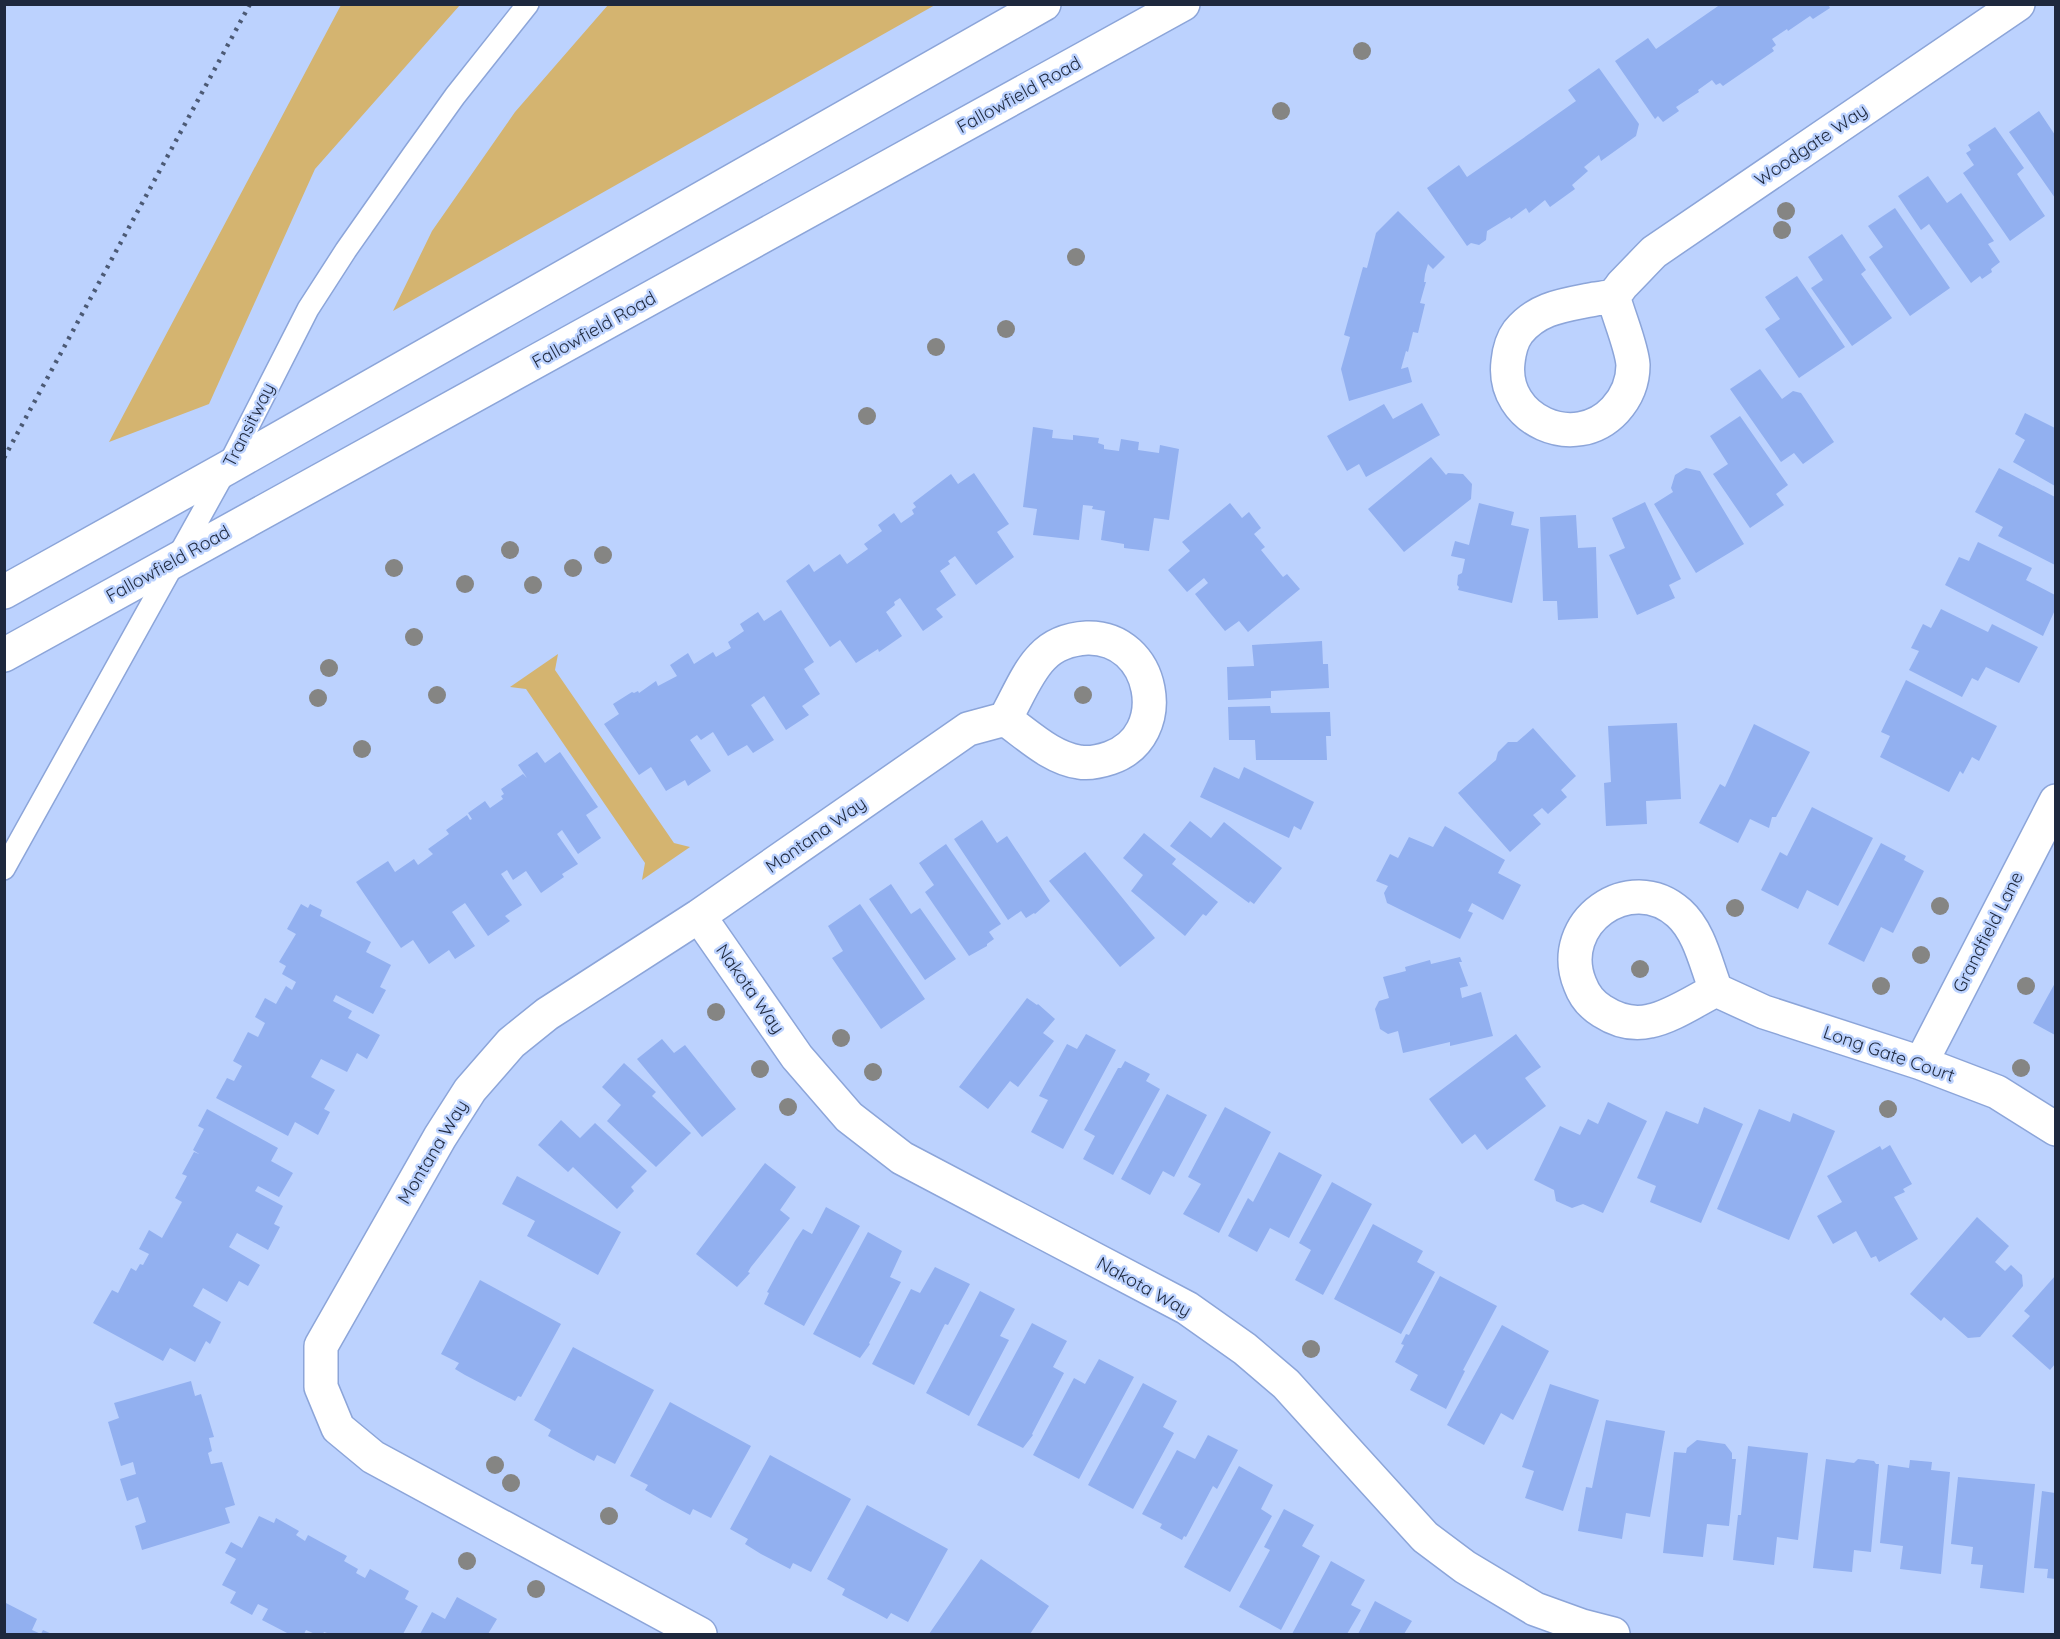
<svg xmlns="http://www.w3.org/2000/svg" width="2060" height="1639" viewBox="0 0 2060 1639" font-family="Quicksand,sans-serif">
  <rect width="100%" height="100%" fill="#bcd2fe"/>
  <path fill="#d4b470" d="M341 5H460L315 169 209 404 109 442Z
    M608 5H935L393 311 432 231 515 112Z
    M558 654 555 670 674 843 690 847 642 880 645 863 526 689 510 687Z"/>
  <path fill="#92b0f0" d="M1721 4H1828L1830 8 1813 19 1810 16 1788 31 1787 29 1772 39 1776 45 1772 48 1774 51 1723 86 1720 83 1716 85 1712 80 1698 90 1699 92 1676 107 1679 111 1663 122 1658 116 1655 119 1615 61 1648 38 1656 49Z
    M1599 68 1639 124 1636 136 1601 161 1599 155 1584 167 1588 171 1572 185 1575 189 1550 207 1545 200 1529 213 1526 208 1511 219 1510 217 1487 231 1486 240 1479 245 1471 243 1467 246 1427 188 1459 165 1467 177 1522 139 1576 101 1568 90Z
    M2039 111 2055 135V198L2009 132Z
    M1995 127 2024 168 2017 174 2045 216 2010 241 1963 173 1974 165 1966 153 1971 150 1968 145Z
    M1928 176 1947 203 1961 193 1994 241 1988 244 2000 262 1991 269 1992 272 1982 279 1980 276 1971 283 1929 224 1921 230 1898 196Z
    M1895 208 1950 288 1910 316 1869 257 1883 247 1868 226Z
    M1398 211 1445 257 1433 269 1428 264 1425 274 1424 282H1426L1420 303 1425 304 1418 333 1413 332 1408 352 1406 351 1401 369 1408 367 1412 382 1349 401 1341 369 1350 337 1344 335 1363 267 1367 268 1376 233Z
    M1842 234 1866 270 1861 274 1892 318 1852 346 1811 288 1823 280 1808 257Z
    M1797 276 1845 347 1799 378 1765 329 1780 319 1765 297Z
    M1760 369 1782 399 1793 391 1801 393 1834 442 1803 464 1794 453 1781 462 1730 389Z
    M1422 403 1440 435 1366 477 1359 464 1347 471 1327 436 1384 404 1393 419Z
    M2025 413 2055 428V486L2013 462 2025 440 2015 434Z
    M1740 416 1788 485 1776 494 1784 505 1750 528 1713 474 1728 464 1710 436Z
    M1033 427 1053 430 1052 438 1073 440V435L1099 438 1098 443 1104 445V449L1119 451 1121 439 1139 442 1138 450 1159 453 1160 445 1179 449 1169 520 1154 518 1149 551 1124 548V544L1101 540 1105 511 1092 509 1093 506 1083 505 1079 540 1033 535 1037 509 1023 507Z
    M1431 457 1446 475 1448 473 1463 474 1472 484 1471 499 1404 552 1368 509Z
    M1686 468 1700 471 1744 544 1696 573 1654 504 1673 492 1671 488 1675 475Z
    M1999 468 2055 497V565L1998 536 2003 527 1975 512Z
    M974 473 1009 524 997 532 1014 557 976 585 955 556 948 561 950 564 940 571 956 595 936 609 943 617 923 631 900 598 894 602 895 605 886 612 902 636 879 652 878 649 856 663 840 640 830 647 786 581 809 564 814 572 840 554 847 564 868 549 864 544 882 531 878 525 894 513 901 523 914 514 912 510 916 507 913 503 951 474 958 484Z
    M1645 502 1681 579 1669 585 1675 598 1637 615 1609 555 1625 548 1612 518Z
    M1230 503 1242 518 1249 512 1261 528 1254 534 1265 547 1261 550 1283 577 1287 574 1300 589 1248 632 1239 621 1225 631 1211 614 1195 594 1208 583 1204 578 1187 592 1168 570 1190 551 1182 542Z
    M1479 503 1514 512 1511 525 1529 529 1512 603 1458 590 1459 587 1457 585 1458 575 1462 573 1465 559 1451 556 1455 541 1469 545Z
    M1576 515 1578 548 1596 547 1598 618 1558 620 1557 601H1543L1540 517Z
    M1978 542 2032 568 2026 580 2055 595V610L2043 636 1945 585 1959 557 1969 561Z
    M1941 609 1988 632 1992 624 2038 647 2019 683 1986 667 1978 681 1972 678 1962 697 1909 670 1919 651 1911 648 1923 624 1931 628Z
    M781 610 814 662 804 669 820 694 802 706 809 715 786 730 764 696 751 705 774 740 753 753 747 745 728 756 713 732 701 740 697 735 690 740 711 771 692 783 688 786 685 780 666 791 651 767 639 775 604 724 619 714 613 704 632 692 634 693 638 691 639 693 656 681 658 686 677 676 670 665 688 653 694 664 713 652 716 657 731 648 728 642 744 631 740 624 758 612 764 621Z
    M1322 641 1323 664H1328L1329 688 1271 691V698L1228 700 1227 667 1254 666 1252 645Z
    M1906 680 1997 726 1979 761 1972 757 1963 774 1960 771 1949 792 1880 757 1890 736 1881 732Z
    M1270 706 1271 713 1330 712 1331 736H1326L1327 760H1256L1255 740H1229L1228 707Z
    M1677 723 1681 799 1646 801 1647 824 1606 826 1604 783 1611 782 1608 726Z
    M1754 724 1810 752 1776 817H1772L1769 828 1750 819 1738 843 1699 823 1720 784 1725 787Z
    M1533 728 1576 776 1561 790 1567 797 1548 814 1542 808 1533 815 1541 824 1510 852 1458 793 1496 760 1498 752 1508 742H1517Z
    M537 752 545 763 560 752 598 807 586 815 601 838 578 854 562 830 557 834 578 864 562 874 564 877 541 893 526 871 513 880 507 870 501 874 522 905 505 916 510 921 488 936 465 903 452 912 475 946 455 959 449 950 429 964 413 940 401 948 356 882 388 861 395 872 414 859 418 865 433 854 428 849 449 834 446 830 467 815 470 820 472 819 468 813 485 801 490 808 503 799 501 796 504 794 501 789 523 774 527 778 518 765Z
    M1214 767 1239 779 1244 767 1314 802 1301 830 1294 826 1289 838 1200 797Z
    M1812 807 1873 838 1838 906 1807 890 1798 909 1761 890 1780 852 1787 856Z
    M982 820 997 843 1007 836 1050 901 1035 914 1034 913 1026 918 1021 911 1008 920 954 839Z
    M1190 821 1211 838 1224 822 1282 868 1254 904 1250 901 1249 903 1170 846Z
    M1445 826 1505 860 1498 873 1521 885 1503 920 1472 903 1468 911 1473 913 1460 939 1387 903 1384 893 1388 886 1376 881 1390 854 1398 858 1409 837 1433 847Z
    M1144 833 1176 859 1172 864 1218 902 1206 916 1203 914 1185 936 1131 891 1143 875 1123 858Z
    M1881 843 1906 856 1904 860 1924 871 1893 933 1881 927 1864 962 1828 944Z
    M946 844 1001 924 989 932 994 939 987 944V946L969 956 925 892 934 885 919 863Z
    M1085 852 1155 938 1120 967 1049 881Z
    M891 884 911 914 920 908 956 959 925 980 869 899Z
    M301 904 308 908 310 904 322 910 320 916 371 942 366 952 391 965 380 987 386 990 373 1014 336 995 333 1001 352 1011 348 1018 380 1035 367 1059 357 1053 347 1072 321 1059 311 1077 335 1090 324 1109 330 1112 318 1135 295 1122 288 1136 216 1098 227 1078 234 1081 242 1066 233 1061 248 1032 258 1037 265 1023 255 1017 265 998 276 1004 286 986 292 990 296 982 282 974 286 966 279 962 296 934 287 929Z
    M860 904 925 999 881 1029 832 958 843 951 828 926Z
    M1460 957 1462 962H1459L1468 986 1460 988 1462 998 1481 992 1493 1036 1450 1046V1042L1403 1053 1398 1031 1388 1034 1380 1029 1375 1009 1379 1001 1389 998 1383 977 1406 971 1405 967 1430 960 1431 964Z
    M2055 983V1035L2033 1023Z
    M1027 998 1037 1005 1038 1004 1055 1019 1043 1033 1054 1041 1018 1087 1010 1081 988 1109 959 1087Z
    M1086 1034 1116 1050 1063 1149 1031 1132 1048 1100 1039 1096 1067 1044 1077 1049Z
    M1516 1034 1541 1067 1525 1078 1546 1106 1487 1150 1475 1134 1462 1144 1429 1099Z
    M662 1039 674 1053 685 1045 736 1109 702 1137 637 1059Z
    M1125 1061 1150 1074 1146 1081 1160 1089 1113 1175 1083 1159 1095 1136 1084 1130 1118 1068H1121Z
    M624 1063 656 1092 652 1096 691 1133 656 1167 607 1121 621 1105 602 1087Z
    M1167 1094 1207 1115 1174 1177 1163 1171 1150 1195 1121 1179Z
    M1608 1102 1647 1121 1603 1213 1583 1204 1572 1208 1556 1201 1554 1190 1534 1180 1560 1126 1580 1135 1588 1119 1598 1124Z
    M1225 1107 1271 1132 1219 1233 1183 1214 1201 1184 1188 1177Z
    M1704 1107 1743 1124 1701 1223 1650 1202 1656 1186 1637 1178 1666 1111 1698 1124Z
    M207 1109 278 1148 271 1161 293 1173 279 1197 258 1186 255 1191 283 1206 274 1224 280 1227 268 1250 237 1233 229 1247 260 1265 248 1286 239 1281 227 1302 203 1288 193 1306 221 1322 210 1344 206 1341 195 1362 170 1348 163 1361 93 1323 112 1290 118 1293 131 1268 136 1271 140 1264 143 1265 149 1254 139 1249 149 1230 162 1238 182 1202 175 1198 187 1176 182 1174 194 1152 199 1154 193 1150 204 1129 198 1126Z
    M1759 1109 1790 1122 1793 1113 1835 1131 1789 1240 1717 1209Z
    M561 1120 580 1138 595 1123 647 1171 631 1187 634 1191 617 1209 573 1167 568 1172 538 1145Z
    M1890 1145 1912 1184 1903 1189 1905 1192 1894 1197 1918 1239 1879 1262 1876 1256 1871 1258 1856 1231 1833 1244 1817 1216 1842 1202 1827 1176 1880 1146 1882 1150Z
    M1279 1152 1322 1175 1289 1238 1270 1228 1257 1252 1228 1236 1248 1198 1253 1202Z
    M765 1163 796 1187 780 1210 790 1218 751 1267 748 1272 750 1273 737 1287 696 1254Z
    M517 1176 621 1232 598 1275 527 1236 535 1221 502 1204Z
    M1332 1182 1372 1204 1323 1295 1295 1280 1311 1250 1299 1243Z
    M826 1207 860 1226 804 1326 764 1304 769 1293 767 1292 795 1241 803 1229 812 1234Z
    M1977 1217 2009 1246 1995 1262 2005 1271 2011 1265 2022 1275 2023 1286 1980 1337 1968 1338 1944 1317 1941 1321 1910 1294Z
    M1373 1224 1423 1251 1417 1262 1435 1272 1401 1334 1334 1299Z
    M868 1232 902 1251 890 1277 901 1282 869 1343 870 1344 860 1358 813 1334Z
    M935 1267 970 1284 948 1325 945 1324 914 1385 872 1364 911 1289 920 1293Z
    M1440 1276 1497 1306 1463 1370 1465 1371 1446 1409 1410 1390 1418 1375 1395 1362 1404 1345 1401 1344 1406 1334 1409 1335Z
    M2055 1276V1364L2050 1370 2012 1336 2030 1316 2024 1311Z
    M480 1280 561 1324 521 1397 518 1396 515 1401 465 1375 455 1369 459 1363 441 1354Z
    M980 1291 1015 1309 1000 1336 1009 1340 969 1416 926 1393Z
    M1032 1323 1067 1341 1053 1367 1064 1373 1032 1434 1033 1435 1023 1448 977 1425Z
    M1502 1325 1549 1351 1513 1420 1501 1413 1484 1445 1447 1425Z
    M573 1347 654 1390 615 1464 597 1455 594 1461 577 1452 548 1436 551 1430 534 1420Z
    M1099 1359 1134 1377 1079 1479 1033 1455 1074 1378 1085 1384Z
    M191 1381 195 1396 201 1394 214 1437 209 1438 212 1451 208 1453 211 1464 222 1462 235 1505 225 1508 230 1523 142 1550 135 1526 146 1522 142 1509 138 1497 127 1501 120 1479 136 1474 133 1462 121 1466 108 1422 119 1418 114 1403Z
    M1143 1383 1177 1401 1163 1427 1174 1433 1133 1509 1088 1485Z
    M1550 1384 1599 1400 1563 1511 1525 1498 1534 1471 1522 1467Z
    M670 1402 751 1446 711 1518 693 1509 690 1515 662 1500 645 1490 648 1485 630 1476Z
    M1606 1420 1665 1431 1650 1517 1626 1513 1622 1539 1578 1531 1586 1487 1592 1488Z
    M1208 1435 1238 1450 1217 1489 1213 1486 1186 1537 1184 1536 1182 1540 1160 1528 1162 1524 1142 1514 1177 1450 1195 1459Z
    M1697 1440 1725 1444 1732 1453V1459H1736L1729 1526 1707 1524 1703 1557 1663 1553 1674 1452 1686 1453 1687 1448Z
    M1748 1446 1808 1453 1798 1540 1777 1537 1774 1565 1733 1560 1738 1515H1741Z
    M770 1455 851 1499 811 1572 793 1563 790 1569 761 1554 745 1544 748 1539 730 1529Z
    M1826 1459 1854 1463 1858 1459 1874 1461 1876 1464H1879L1871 1552 1854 1550 1852 1572 1813 1568Z
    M1910 1460 1932 1462 1931 1470 1950 1472 1941 1574 1900 1569 1903 1546 1880 1543 1888 1465 1909 1468Z
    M1239 1466 1273 1485 1261 1509 1272 1516 1230 1592 1184 1567Z
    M1958 1477 2035 1484 2024 1593 1980 1588 1983 1565 1971 1564 1973 1547 1951 1544Z
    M2042 1491 2055 1493V1579L2047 1578 2048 1569 2034 1568Z
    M867 1505 948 1549 908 1622 891 1613 887 1619 878 1614 842 1595 845 1589 827 1579Z
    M1284 1509 1314 1525 1302 1546 1320 1556 1281 1630 1239 1607 1270 1550 1264 1547Z
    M259 1516 274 1523 276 1518 299 1531 296 1535 305 1541 308 1535 347 1556 344 1561 358 1569 356 1573 365 1578 370 1569 409 1591 405 1599 418 1606 403 1634H330L324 1632 323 1634H315L306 1630 304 1634H289L262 1620 268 1609 258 1604 252 1615 230 1603 236 1592 222 1585 236 1559 225 1553 231 1542 242 1548Z
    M981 1559 1049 1606 1030 1634H929Z
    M1331 1561 1365 1580 1351 1605 1361 1610 1347 1634H1292Z
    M457 1597 497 1619 488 1634H420L432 1612 445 1619Z
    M1375 1601 1412 1621 1404 1634H1358Z
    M4 1602 37 1619 32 1630 41 1634 43 1630 52 1634H4Z"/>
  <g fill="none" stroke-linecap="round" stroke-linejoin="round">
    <g stroke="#8ca5d9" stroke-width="24">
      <path id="service" d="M4 869 227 468 308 309 346 250 412 156 455 96 528 4"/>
    </g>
    <g stroke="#8ca5d9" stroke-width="36">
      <path id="minor" d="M1613 295C1618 315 1632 347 1633 365 1633 382 1626 398 1615 410 1575 453 1501 420 1508 362 1509 352 1512 340 1518 332 1538 307 1566 305 1595 299 1600 298 1609 298 1613 295 1616 293 1620 288 1622 285 1633 274 1643 263 1654 252L2018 4
        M699 916 797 1057 849 1117 902 1158 1187 1308 1245 1349 1286 1384 1425 1537 1465 1567 1535 1609 1582 1626 1613 1634
        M1716 990C1696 1000 1671 1017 1650 1021 1633 1025 1616 1020 1602 1011 1592 1005 1584 995 1580 984 1555 923 1630 869 1679 913 1700 932 1706 965 1716 990L1764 1012 1921 1063 1997 1092 2056 1129
        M1921 1063 2056 801
        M700 1634 373 1457 338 1428 321 1387V1346L440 1137 470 1090 511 1043 547 1014 699 916 968 729 1005 719C1016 700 1027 672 1042 657 1054 644 1071 639 1087 638 1155 636 1174 736 1110 758 1101 761 1090 764 1079 762 1051 758 1028 735 1005 719"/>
    </g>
    <g stroke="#8ca5d9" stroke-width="36">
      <path id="secondary" d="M4 592 227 468 1044 4
        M4 655 1183 4"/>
    </g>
    <use href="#service" stroke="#fff" stroke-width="21"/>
    <use href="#minor" stroke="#fff" stroke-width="33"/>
    <use href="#secondary" stroke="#fff" stroke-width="33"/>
    <path stroke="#4c5a75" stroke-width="4.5" stroke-dasharray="3 6" stroke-linecap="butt" d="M4 458 250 4"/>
  </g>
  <g fill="#858583">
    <circle cx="1362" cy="51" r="9"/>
    <circle cx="1281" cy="111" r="9"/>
    <circle cx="1786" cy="211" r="9"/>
    <circle cx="1782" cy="230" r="9"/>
    <circle cx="1076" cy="257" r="9"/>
    <circle cx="1006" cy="329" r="9"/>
    <circle cx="936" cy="347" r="9"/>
    <circle cx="867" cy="416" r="9"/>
    <circle cx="510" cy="550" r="9"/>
    <circle cx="603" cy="555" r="9"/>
    <circle cx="394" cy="568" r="9"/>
    <circle cx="573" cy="568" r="9"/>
    <circle cx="465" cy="584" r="9"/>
    <circle cx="533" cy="585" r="9"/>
    <circle cx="414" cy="637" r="9"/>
    <circle cx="329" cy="668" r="9"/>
    <circle cx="437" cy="695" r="9"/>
    <circle cx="1083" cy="695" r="9"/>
    <circle cx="318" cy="698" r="9"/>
    <circle cx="362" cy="749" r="9"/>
    <circle cx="1940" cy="906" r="9"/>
    <circle cx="1735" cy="908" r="9"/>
    <circle cx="1921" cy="955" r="9"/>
    <circle cx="1640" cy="969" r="9"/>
    <circle cx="1881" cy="986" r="9"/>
    <circle cx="2026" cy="986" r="9"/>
    <circle cx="716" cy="1012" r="9"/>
    <circle cx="841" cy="1038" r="9"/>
    <circle cx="2021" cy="1068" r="9"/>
    <circle cx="760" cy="1069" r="9"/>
    <circle cx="873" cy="1072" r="9"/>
    <circle cx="788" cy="1107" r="9"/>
    <circle cx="1888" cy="1109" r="9"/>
    <circle cx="1311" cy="1349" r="9"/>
    <circle cx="495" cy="1465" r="9"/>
    <circle cx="511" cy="1483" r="9"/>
    <circle cx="609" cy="1516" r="9"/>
    <circle cx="467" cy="1561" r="9"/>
    <circle cx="536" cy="1589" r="9"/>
  </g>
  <g text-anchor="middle" stroke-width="5" stroke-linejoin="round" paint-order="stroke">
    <g font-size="18" fill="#1e283d" stroke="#bcd2fe">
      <text transform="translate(1019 95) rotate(-29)" y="6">Fallowfield Road</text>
      <text transform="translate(1811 145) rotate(-34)" y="6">Woodgate Way</text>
      <text transform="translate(594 330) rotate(-29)" y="6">Fallowfield Road</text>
      <text transform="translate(249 425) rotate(-63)" y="6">Transitway</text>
      <text transform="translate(168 564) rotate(-29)" y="6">Fallowfield Road</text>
      <text transform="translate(816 835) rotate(-35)" y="6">Montana Way</text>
      <text transform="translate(1988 932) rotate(-63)" y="6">Grandfield Lane</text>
      <text transform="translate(750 989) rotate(55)" y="6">Nakota Way</text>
      <text transform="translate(1889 1054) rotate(19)" y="6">Long Gate Court</text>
      <text transform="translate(433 1152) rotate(-59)" y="6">Montana Way</text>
      <text transform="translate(1144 1287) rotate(29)" y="6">Nakota Way</text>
    </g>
  </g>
  <rect width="2060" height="1639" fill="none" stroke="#1e283d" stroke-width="12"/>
</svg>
